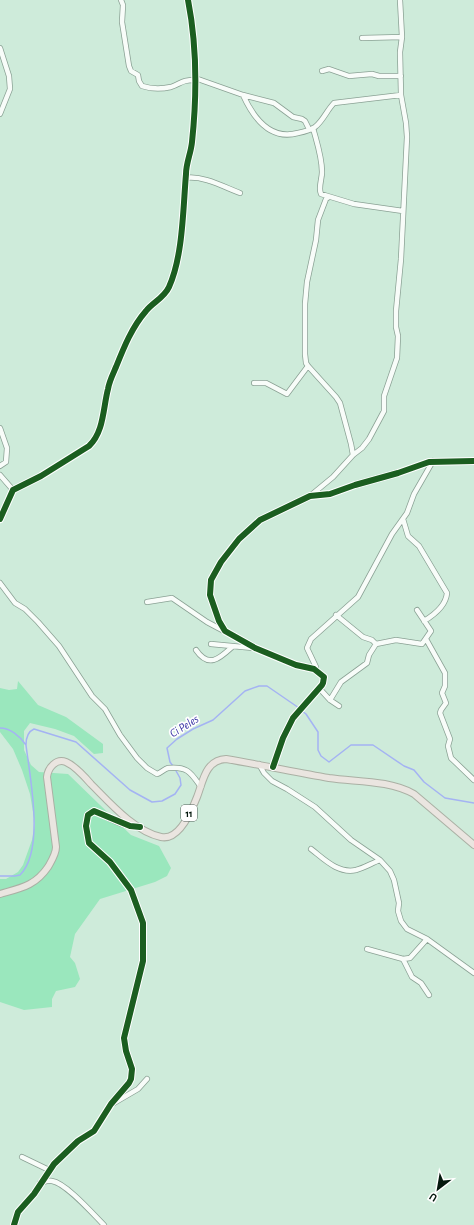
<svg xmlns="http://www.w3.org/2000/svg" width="474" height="1225" viewBox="0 0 474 1225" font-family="'Alegreya Sans',sans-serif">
  <rect width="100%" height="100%" fill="#ceebda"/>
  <path fill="#9ae7bd" d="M18 681 38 705 66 717 103 744V753L94 754 74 736 55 729 30 723 24 731V750L31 765 39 772 68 774 131 835 159 846 171 868 167 876 155 882 100 899 75 934 70 957 75 963 80 979 75 987 56 991 52 999V1007L24 1010 0 1002V879H6L18 872 23 865 32 840 35 824 30 794 22 770 13 749 0 732V688L9 690 17 689Z"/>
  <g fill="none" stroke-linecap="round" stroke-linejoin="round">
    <path stroke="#a4b3f3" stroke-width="1.5" d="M302 711 306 714 318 732V750L321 756 329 762 351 745H373L404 766 414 770 424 782 445 798 474 803
      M0 728C10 728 20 736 26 745
      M173 766 170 762 167 748 177 739 193 729 213 720 245 691 259 686H267L299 708
      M0 876H15L20 875C45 850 30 778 26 745 26 739 27 732 34 729L76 742 130 790 152 802 162 801 175 794 181 785 180 778 175 769"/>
    <g stroke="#8aa194" stroke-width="6">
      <path id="minor" d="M121 0 123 5 122 22 129 66 131 71 138 75 139 81 142 86C151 89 162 89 171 87 182 83 182 80 195 80
        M362 38 402 37
        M0 48 9 76 10 89 0 114
        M322 71 329 69 349 76 372 74 379 76H401
        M195 78 243 95C253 117 270 141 298 133 303 132 311 130 315 127 323 121 327 110 334 103L401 95
        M243 95 274 103 293 117 302 119 305 121 309 129
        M313 128C317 143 322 157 322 172 322 179 318 188 321 194L354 204 403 211
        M185 178C203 175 224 187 240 193
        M329 197 326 199 318 220 316 240 307 282 305 304V354L306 363 308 366 336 397 340 403 351 444 353 455
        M254 383H266L287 394 308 366
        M0 428 7 448 6 462 0 466
        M0 475 13 490
        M310 496 333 477 353 455 362 448 369 439 384 411V396L397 358 398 336 396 327V311L401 259 407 137 406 123 401 95 400 52 402 37 400 0
        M0 519 13 490 41 476 89 446C104 432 103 408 108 389 109 382 113 374 116 367 124 347 132 327 146 311 153 302 164 298 169 287 183 256 183 209 186 174 186 163 191 153 192 142 197 95 197 46 188 0
        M403 519 408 536 419 546 447 593C446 605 434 615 424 621
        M0 583 15 603 25 609 38 622 59 646 92 696 105 709 120 735 137 758 147 768 157 774C161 773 164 769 168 768 188 766 191 773 201 787
        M147 602 172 598 207 622 224 631
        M336 615 363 637 372 640 376 644 396 640 422 644 431 631 417 610
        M426 639 445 673V686L442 693 446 703 441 710 440 713 450 739 448 746 451 758 474 780
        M211 644 253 648
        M196 650C209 669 220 658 232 647
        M316 671V667L307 648 311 639 358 597 392 534 407 513 414 494 433 461
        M319 688 330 700 339 706
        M330 700 341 682 367 663 369 655 376 644
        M259 764 264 773 272 781 287 789 315 807 351 840 380 860 390 871 394 880 399 903 398 911 401 921 407 929 427 939 474 973
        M273 767 283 738 293 718 322 685 323 683 324 677 314 669 296 665 255 648 225 631 219 621 210 595 211 580 221 562 239 539 260 520 310 496 330 494 355 485 398 473 429 462 474 461
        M311 849C324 859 338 874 356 870 364 868 372 863 380 860
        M367 949 403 959 410 958 427 939
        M403 959 412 977 421 983 429 995
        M114 1103 138 1089 147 1079
        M22 1157 49 1170
        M40 1183C44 1182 48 1180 52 1181 66 1183 93 1214 104 1225
        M14 1225 18 1212 34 1194 54 1164 78 1141 94 1131 111 1104 129 1083 131 1079 132 1069 126 1051 124 1038 143 961V923L131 890 110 862 89 843 86 826 88 815 94 811C107 817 124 828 139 827"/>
    </g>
    <g stroke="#aab0a4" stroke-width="8">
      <path id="highway" d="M0 894C21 888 35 886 48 867 52 860 56 854 56 847L47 777C48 768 56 758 66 762 75 766 85 777 91 784 110 803 134 831 161 837 179 841 192 810 197 797 203 782 205 760 226 759 261 765 295 772 329 778 357 782 389 780 414 794L474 845"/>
    </g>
    <use href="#minor" stroke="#f8fcf9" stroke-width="4.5"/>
    <use href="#highway" stroke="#eae5e0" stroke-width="6"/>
    <g stroke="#fff" stroke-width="8">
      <path id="cycleway" d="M0 519 13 490 41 476 89 446C104 432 103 408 108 389 109 382 113 374 116 367 124 347 132 327 146 311 153 302 164 298 169 287 183 256 183 209 186 174 186 163 191 153 192 142 197 95 197 46 188 0
        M273 767 283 738 293 718 322 685 323 683 324 677 314 669 296 665 255 648 225 631 219 621 210 595 211 580 221 562 239 539 260 520 310 496 330 494 355 485 398 473 429 462 474 461
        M14 1225 18 1212 34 1194 54 1164 78 1141 94 1131 111 1104 129 1083 131 1079 132 1069 126 1051 124 1038 143 961V923L131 890 110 862 89 843 86 826 88 815 94 811 130 826 140 827"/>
    </g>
    <use href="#cycleway" stroke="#1b5e20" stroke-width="6"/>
  </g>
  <g text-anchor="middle" stroke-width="3.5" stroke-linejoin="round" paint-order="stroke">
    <rect fill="#fff" stroke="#4f5d56" stroke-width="1" x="181" y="805" width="16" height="16" rx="3"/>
    <g font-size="10" font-weight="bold" fill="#04180d">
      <text x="189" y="817">11</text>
    </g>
    <g font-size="12" font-style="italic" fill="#3c36a6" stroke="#fff">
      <text transform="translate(184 726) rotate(-32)" y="4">Ci Peles</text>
    </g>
  </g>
  <g transform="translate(438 1189) rotate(211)" stroke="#ffffff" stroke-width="3" paint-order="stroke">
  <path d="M0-3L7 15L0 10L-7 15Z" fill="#04180d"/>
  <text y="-6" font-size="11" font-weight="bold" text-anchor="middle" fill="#04180d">U</text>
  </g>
</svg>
